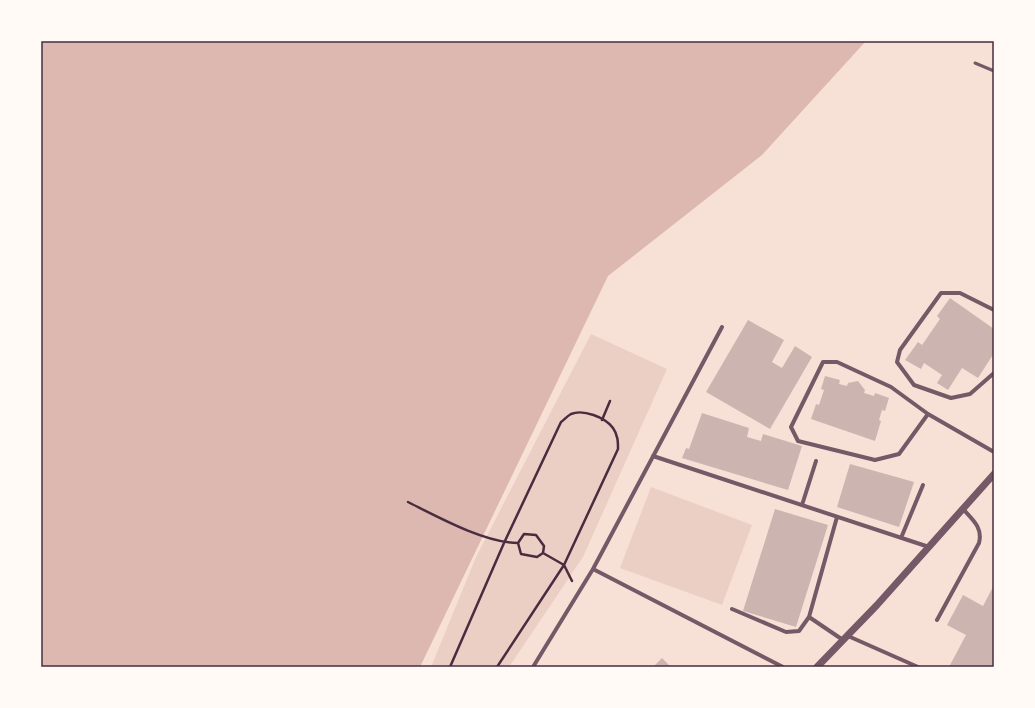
<svg xmlns="http://www.w3.org/2000/svg" width="1035" height="708" viewBox="0 0 1035 708" font-family="Quicksand,sans-serif">
  <rect width="100%" height="100%" fill="#f7e1d7"/>
  <path fill="#ebcfc5" d="M591 334 667 369 583 557 509 667H431L476 557Z
    M651 487 752 525 722 605 620 568Z"/>
  <path fill="#dcb8b0" d="M41 41H866L762 155 608 276 420 667H41Z"/>
  <path fill="#ccb4b1" d="M950 298 994 329V353L978 378 962 368 948 390 937 383 942 375 924 363 921 369 905 360 918 342 922 345 940 319 937 316Z
    M748 320 784 340 772 362 782 368 795 346 812 357 770 429 706 392Z
    M825 376 840 380 839 384 847 386 848 383 858 381 865 390 864 393 874 396 875 393 889 398 885 411 882 410 879 420 881 421 875 441 811 419 816 404 819 405 824 390 821 389Z
    M702 413 749 428 747 437 761 441 763 434 802 446 788 490 682 458 686 448 689 449Z
    M850 464 914 482 899 527 837 507Z
    M775 509 828 525 796 627 743 611Z
    M994 585V667L991 665 990 667H949L966 635 947 625 963 595 983 606Z
    M662 658 671 667H653Z"/>
  <g fill="none" stroke-linecap="round" stroke-linejoin="round">
    <path stroke="#4a2c40" stroke-width="2.5" d="M602 420 610 401
      M408 502C438 517 485 543 518 543L521 554 537 557 543 553 564 565 572 581
      M518 543 524 534 536 535 544 546 543 553
      M450 667 504 543 561 422C564 420 567 416 571 414 583 409 605 417 613 428 618 435 618 442 618 449L564 565 497 667"/>
    <path stroke="#755966" stroke-width="3" d="M975 63 994 71"/>
    <path stroke="#755966" stroke-width="4" d="M994 310 960 293H941L900 350 897 362 914 385 951 398 970 394 994 373
      M928 414 899 454 875 460 798 441 791 427 823 362H837L891 387 928 414 994 452
      M653 456 929 547
      M802 505 816 461
      M901 538 923 485
      M593 569 722 327
      M732 609 786 632 799 631 809 617 837 517
      M809 617 843 640
      M937 620 979 543C983 528 973 520 963 509
      M848 636 918 667
      M533 667 593 569 783 667"/>
    <path stroke="#755966" stroke-width="7" d="M817 667 877 605 994 474"/>
  </g>
  <rect width="1035" height="708" fill="none" stroke="#fffaf5" stroke-width="84"/>
  <rect x="42" y="42" width="951" height="624" fill="none" stroke="#4a2c40" stroke-width="1.5"/>
</svg>
